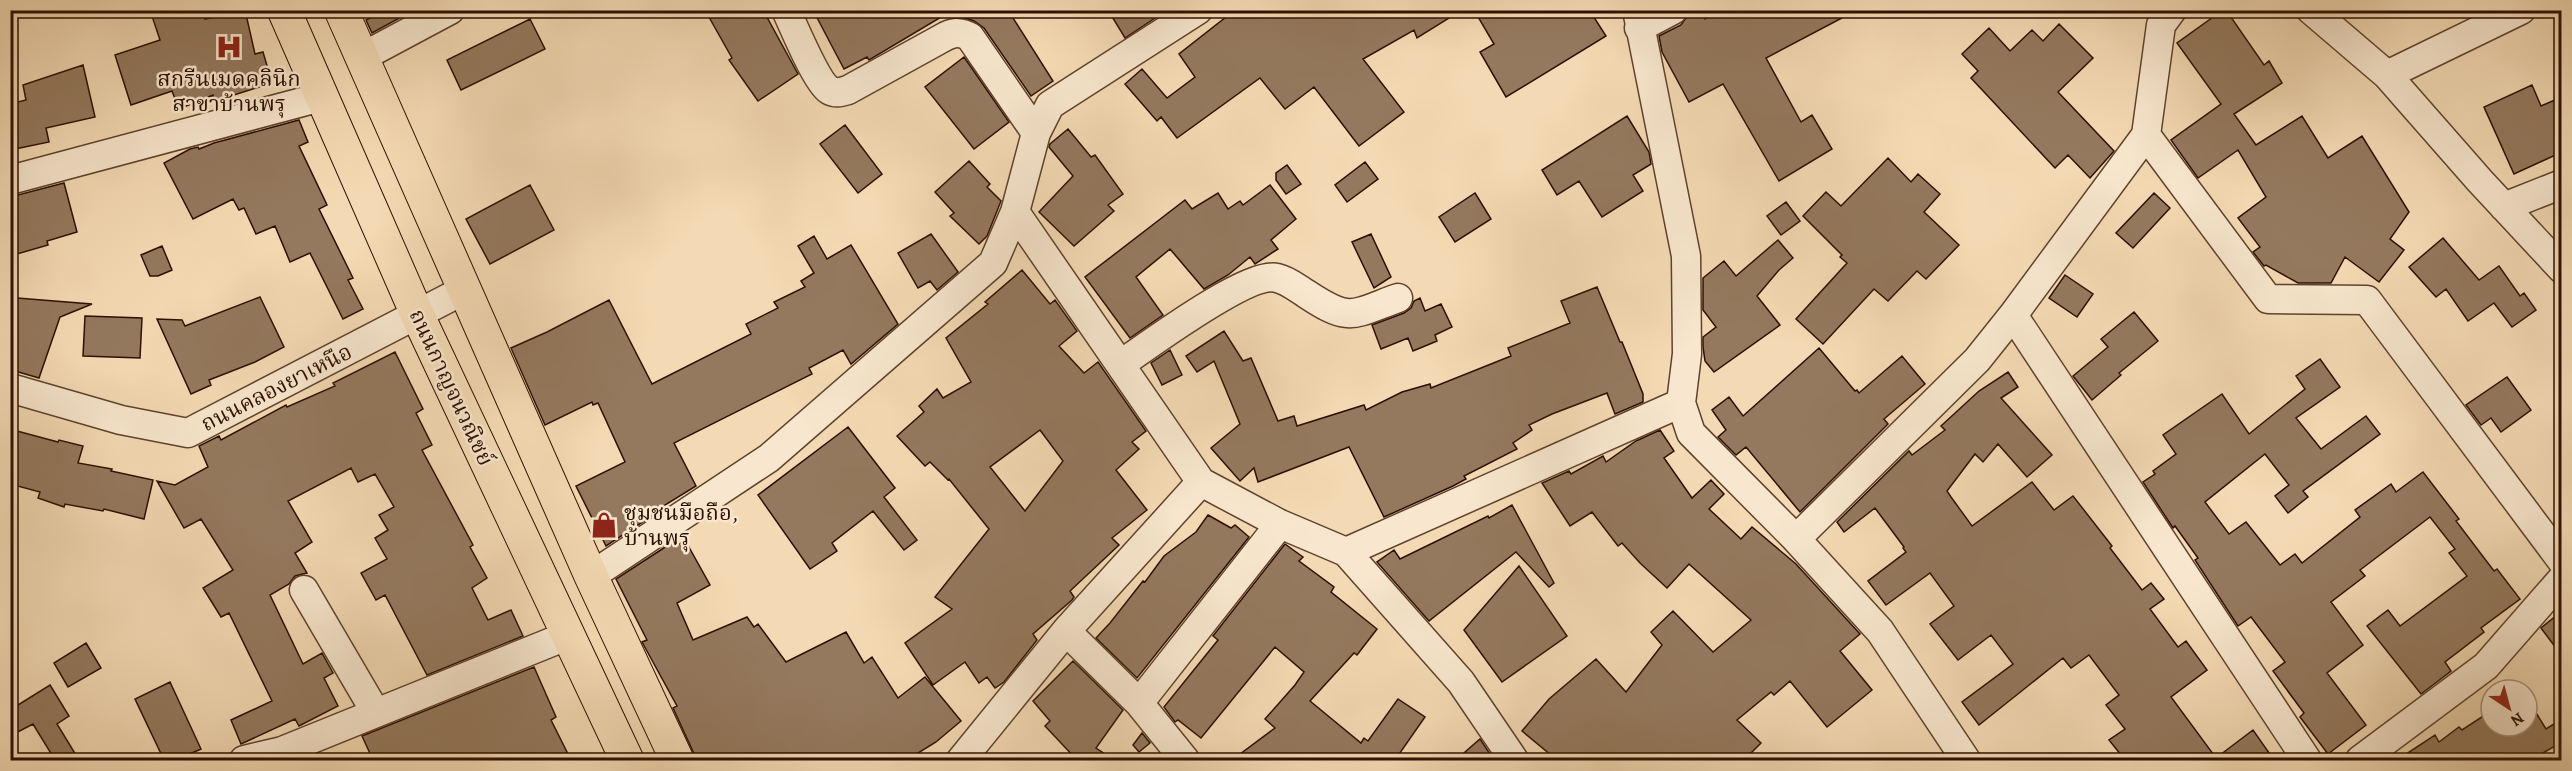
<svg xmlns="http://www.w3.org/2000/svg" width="2572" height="771" viewBox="0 0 2572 771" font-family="Alegreya,'Noto Serif Thai',serif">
  <rect width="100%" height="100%" fill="#f4dab4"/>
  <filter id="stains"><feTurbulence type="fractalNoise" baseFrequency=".00333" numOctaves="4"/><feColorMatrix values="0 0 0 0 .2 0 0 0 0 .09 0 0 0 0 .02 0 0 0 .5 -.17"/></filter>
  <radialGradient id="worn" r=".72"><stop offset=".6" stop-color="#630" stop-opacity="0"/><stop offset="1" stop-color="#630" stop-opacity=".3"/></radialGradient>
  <path fill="#94795e" stroke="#2d0f00" stroke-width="1.5" fill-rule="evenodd" d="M150 10H203L205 19 245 10 255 54 263 52 272 83 215 101 213 95 179 109 172 91 131 105 115 55 160 40Z
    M387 10H414L372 33 366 20Z
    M705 10H763L798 74 758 101 729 60 732 58Z
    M813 10H953L869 60 867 57 844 69Z
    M957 10H1008L1053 81 1031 96 984 28 974 21 962 17Z
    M1108 10H1167L1125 38Z
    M1235 10H1462L1417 38 1414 30 1363 59 1404 112 1359 146 1314 87 1285 109 1260 78 1177 138 1161 117 1157 121 1125 84 1142 69 1167 98 1195 77 1179 54Z
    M1474 10H1575L1580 17 1590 11 1606 36 1506 97 1480 52 1494 44Z
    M1697 10H1701L1705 19 1720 10H1857L1766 58 1801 122 1812 115 1832 149 1779 181 1723 84 1689 102 1662 52 1659 36 1681 25 1688 15Z
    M2223 10H2226L2264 65 2269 61 2282 83 2234 114 2256 145 2302 116 2328 158 2362 136 2409 212 2390 239 2404 250 2379 282 2345 257 2331 283H2298L2266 265 2264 266 2253 252 2260 247 2238 218 2266 197 2238 150 2198 178 2171 140 2221 104 2177 43Z
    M530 19 545 49 461 90 447 60Z
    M2059 24 2093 58 2058 92 2114 151 2090 178 2068 155 2055 168 1971 78 1978 71 1962 54 1989 28 2010 51 2032 30 2043 41Z
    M964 57 1009 122 974 149 925 87Z
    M83 65 95 117 46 128 49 142 10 150V104L26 100 23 85Z
    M2532 85 2541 106 2562 97V152L2514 174 2484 107Z
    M1627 116 1649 152 1651 164 1633 175 1643 191 1602 217 1579 181 1557 195 1542 170Z
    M299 120 308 142 299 146 327 205 319 209 353 278 348 280 363 309 343 319 310 253 290 262 275 226 256 234 244 208 239 210 233 199 193 219 164 163 190 149 198 147 199 149 214 143Z
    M845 125 882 174 858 193 820 144Z
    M1068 129 1091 157 1095 155 1123 194 1108 205 1114 211 1074 246 1039 212 1073 176 1049 147 1050 144Z
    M1888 158 1911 182 1918 174 1940 194 1924 212 1959 245 1926 279 1917 271 1888 301 1874 289 1823 344 1796 319 1847 263 1840 257 1842 255 1803 216 1826 192 1841 206Z
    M969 161 990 184 987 187 1001 201 987 236 979 244 950 216 954 213 935 192Z
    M1365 162 1378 179 1347 202 1335 185Z
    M1287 165 1301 184 1286 194 1276 180V173Z
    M64 183 77 232 47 241 48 245 10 256V197Z
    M530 185 554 230 490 264 466 219Z
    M1270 185 1296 219 1271 240 1278 249 1255 264 1250 257 1228 275 1204 289 1170 249 1136 277 1163 315 1130 338 1085 277 1185 200 1192 209 1218 193 1228 209 1240 201 1243 205Z
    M1475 193 1491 219 1455 242 1439 217Z
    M2154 193 2170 208 2133 248 2116 233Z
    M1786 202 1800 221 1781 235 1767 216Z
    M931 234 958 272 937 290 930 281 918 288 898 253Z
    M1371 234 1391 277 1374 288 1352 242Z
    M814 236 827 259 851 245 898 324 851 364 843 350 809 368 812 374 674 443 696 486 657 510 658 512 606 546 576 486 625 462 598 403 593 405 592 402 545 425 511 348 547 332 609 300 652 384 751 334 746 324 778 308 774 302 805 287 801 281 814 273 798 246Z
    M2443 238 2479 280 2499 266 2520 296 2524 293 2536 310 2512 327 2494 303 2468 321 2446 289 2436 297 2409 267Z
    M1778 240 1793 258 1779 270 1757 296 1780 325 1714 372 1705 361 1703 347V337L1716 327 1703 310V278L1724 261 1736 276Z
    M162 246 172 270 158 276H150L141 255Z
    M1022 270 1050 304 1055 300 1077 331 1059 346 1084 373 1098 362 1146 431 1132 442 1139 449 1116 470 1147 510 1112 538 1119 545 1070 591 1074 597 1072 600 1033 634 1037 640 1004 682 995 688 987 677 979 683 965 662 933 685 905 643 952 609 935 597 989 529 949 479 948 480 930 462 925 466 897 436 924 412 919 406 937 389 943 398 971 382 946 338 988 304 985 302ZM1040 430 1063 461 1025 511 990 467Z
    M2065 275 2093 294 2077 317 2049 298Z
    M1597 287 1620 342H1622L1643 394V402L1615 414 1607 393 1552 414 1529 425 1532 430 1513 443 1517 449 1464 476 1466 479 1453 486 1384 517 1349 447 1258 482 1254 468 1240 481 1211 448 1240 424 1214 361 1197 372 1186 356 1224 331 1243 361 1251 358 1278 421 1294 416 1297 426 1364 405 1366 410 1402 392 1430 384 1431 388 1511 356 1508 348 1570 323 1561 301Z
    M260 297 284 347 255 362 209 380 211 385 191 394 157 319 182 320 185 326Z
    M17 298 92 304 60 317 39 378 15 371 16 369 10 366V317Z
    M1420 298 1425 311 1441 304 1452 327 1435 335 1437 341 1413 351 1408 338 1381 349 1372 325 1404 313 1411 308 1414 301Z
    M2134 312 2158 341 2119 373 2121 375 2092 400 2073 376 2108 347 2101 339Z
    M85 316 142 318 140 358 83 356Z
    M1819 348 1855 391 1857 390 1859 393 1902 356 1925 384 1884 419 1888 424 1800 512 1746 447 1736 455 1718 437 1726 430 1712 410 1729 397 1743 416Z
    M1170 350 1182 375 1162 385 1151 363Z
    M395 352 423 409 416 413 432 445 422 450 473 545 470 547 487 578 472 588 488 620 511 610 523 636 427 675 385 595 376 600 361 573 387 559 375 538 388 530 379 515 394 507 375 474 358 482 351 468 288 501 312 542 295 553 307 573 295 576 289 584 270 595 303 664 322 653 333 673 324 678 338 706 299 726 295 719 241 744 231 720 272 701 229 613 221 617 203 588 233 570 201 519 184 528 157 481 175 485 208 467 199 446 219 436 221 440 286 405 287 407 335 386 333 383Z
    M2320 359 2340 387 2296 418 2321 449 2366 416 2380 434 2303 491 2308 497 2288 513 2275 496 2289 485 2265 454 2205 502 2229 534 2246 522 2280 565 2295 554 2302 563 2360 517 2355 510 2391 484 2396 492 2423 472 2459 519 2456 521 2494 571 2497 569 2520 599 2481 628 2484 632 2445 662 2451 671 2421 694 2367 626 2388 610 2400 626 2467 576 2449 553 2455 549 2430 517 2360 570 2365 576 2331 602 2363 645 2327 673 2366 725 2328 754 2300 717 2304 713 2273 671 2285 662 2251 617 2238 626 2195 560 2198 558 2175 526 2173 528 2143 482 2155 474 2153 471 2176 454 2163 435 2222 394 2249 434 2305 389 2296 376Z
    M2008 372 2018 387 2001 398 2052 455 2027 477 1998 444 1983 462 1975 454 1947 491 1951 497 1972 526 2032 482 2054 510 2073 496 2112 546 2110 548 2142 590 2151 583 2164 599 2150 609 2178 647 2186 641 2207 670 2171 697 2216 758 2253 730 2274 760H2125L2109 740 2125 729 2106 705 2119 695 2089 655 2071 668 2063 658 1979 725 1962 702 2013 664 1991 635 1958 660 1930 624 1954 606 1930 573 1886 605 1868 581 1906 552 1903 548 1904 547 1875 508 1844 532 1837 522 1909 451 1912 455 1945 430 1941 426 1979 391Z
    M2507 377 2531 410 2501 432 2491 418 2481 425 2466 405Z
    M848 427 895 488 884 497 917 540 904 550 873 511 832 543 837 551 810 569 758 495Z
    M1660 430 1674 451 1664 458 1692 498 1711 480 1724 494 1709 509 1741 539 1752 527 1796 564 1860 634 1840 651 1872 690 1827 727 1790 681 1774 695 1771 692 1737 720 1761 743 1744 760H1557L1522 731 1549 699 1596 659 1626 692 1662 645 1651 632 1673 611 1713 652 1751 620 1689 564 1667 588 1640 563 1622 543 1618 546 1592 512 1570 526 1542 483 1569 471 1571 474 1603 456 1606 462 1636 441Z
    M17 431 58 442 59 440 83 446 78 463 112 469 111 471 153 480 144 519 104 509 103 511 65 504 64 507 38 498 40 492 10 484V453Z
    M1512 505 1554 583 1549 587 1516 552 1429 621 1377 562 1394 550 1400 559 1488 516 1489 518Z
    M1208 515 1231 528 1235 525 1249 537 1137 678 1096 638 1110 623 1143 581 1145 582 1164 556 1196 532Z
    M685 540 710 585 677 603 693 640 747 617 754 627 758 624 786 662 846 632 864 663 872 657 898 698 925 677 961 721 936 742 918 753 922 760H697L673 708 677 706 642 642 647 640 616 579 673 542 675 547Z
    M1285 544 1303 557 1299 561 1334 587 1331 592 1377 629 1357 655 1354 653 1310 701 1361 743 1364 738 1368 741 1398 699 1425 717 1395 760H1232L1275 728 1265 719 1295 685 1304 672 1275 647 1201 738 1178 720 1175 722 1164 707 1218 640 1213 636Z
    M1519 566 1567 636 1502 682 1464 630Z
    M2562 611V656L2541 628Z
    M86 643 101 668 68 687 54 663Z
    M1073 661 1123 710 1096 748 1114 760H1077L1045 726 1050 721 1033 701Z
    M534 667 556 717 551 720 571 760H373L362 736Z
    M170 682 201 749 176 760H164L135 699Z
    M50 685 69 716 57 724 79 760H55L33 724 10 736V710Z
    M2527 698 2546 729 2562 719V742L2541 754 2545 760H2397L2435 735 2439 742 2459 727 2462 730 2491 711V726H2527Z
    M1142 733 1150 743 1139 752 1133 745Z
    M1480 739 1494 760H1456Z"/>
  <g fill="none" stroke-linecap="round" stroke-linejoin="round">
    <g stroke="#5f422d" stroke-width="31">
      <path id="minor" d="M786 10C794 27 816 81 829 90 836 94 841 92 848 90L946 36C955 32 961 32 970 37L1036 133
        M1637 10 1686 256 1687 354 1681 403 1691 433 1796 539 1880 631 1966 760
        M2311 10 2387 75 2480 181 2562 269
        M1639 28 1673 10
        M362 57 450 10
        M2387 75 2521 10
        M2146 135 2268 299 2367 300 2562 561
        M10 180 321 97
        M2504 207 2562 184
        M1015 212 1201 482 1280 524 1346 552 1461 682 1514 760
        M2013 315 2307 760
        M1121 364C1149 345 1248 271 1277 278 1287 280 1297 288 1305 293 1350 323 1351 315 1398 298
        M10 388 121 420 188 433 464 290
        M1796 539 1977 360 2013 315 2146 135 2161 25 2172 10
        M1346 552 1681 403
        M591 576 769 458 993 263 1015 212 1036 133 1050 105 1198 10
        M304 590 376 713
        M1066 631 1139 703 1185 760
        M1139 703 1280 524
        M244 760 282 751 569 635
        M961 760 1066 631 1201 482
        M2360 760 2486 666 2562 579"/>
    </g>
    <g stroke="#2d0f00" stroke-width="35">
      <path id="highway" d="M284 10 417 314 627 760
        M341 10 591 576 677 760"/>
    </g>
    <use href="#minor" stroke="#f8e7ce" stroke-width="28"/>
    <use href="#highway" stroke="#f4dab4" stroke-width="33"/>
  </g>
  <defs>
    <g id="hospital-bare" transform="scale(2.07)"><path d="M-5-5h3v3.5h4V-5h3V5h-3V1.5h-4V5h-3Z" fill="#8f2418" stroke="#f8e7ce" stroke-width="2.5" paint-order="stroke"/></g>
    <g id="shop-bare" transform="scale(2.07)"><path d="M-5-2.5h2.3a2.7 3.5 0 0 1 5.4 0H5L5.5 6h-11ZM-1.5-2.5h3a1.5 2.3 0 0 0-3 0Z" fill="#8f2418" stroke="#f8e7ce" stroke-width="2.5" paint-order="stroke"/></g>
  </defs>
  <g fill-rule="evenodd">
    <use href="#hospital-bare" x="229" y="47"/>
    <use href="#shop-bare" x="604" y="525"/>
  </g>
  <g text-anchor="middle" stroke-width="5" stroke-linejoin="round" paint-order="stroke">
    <g font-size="22" fill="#2d0f00" stroke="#f8e7ce">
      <text x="229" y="86">สกรีนเมดคลินิก<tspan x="229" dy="25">สาขาบ้านพรุ</tspan></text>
      <text x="624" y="520" text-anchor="start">ชุมชนมือถือ,<tspan x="624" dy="25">บ้านพรุ</tspan></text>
    </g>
    <g font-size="22" fill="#2d0f00" stroke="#f8e7ce">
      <text transform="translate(276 387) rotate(-27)" y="8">ถนนคลองยาเหนือ</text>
      <text transform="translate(452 387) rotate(65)" y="8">ถนนกาญจนวณิชย์</text>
    </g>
  </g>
  <rect width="2572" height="771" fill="none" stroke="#f4dab4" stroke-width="36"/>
  <rect x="12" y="12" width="2548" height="747" fill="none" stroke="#2d0f00" stroke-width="3"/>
  <rect x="18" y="18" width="2536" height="735" fill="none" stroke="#2d0f00" stroke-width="1.5"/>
  <g transform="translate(2509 708) rotate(144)"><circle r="28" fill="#f8e7ce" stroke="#a7917c" stroke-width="1.5"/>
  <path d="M0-4.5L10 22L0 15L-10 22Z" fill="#8f2418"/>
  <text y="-9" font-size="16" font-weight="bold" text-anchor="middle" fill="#2d0f00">N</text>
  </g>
  <rect width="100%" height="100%" filter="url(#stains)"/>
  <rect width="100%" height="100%" fill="url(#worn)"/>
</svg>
